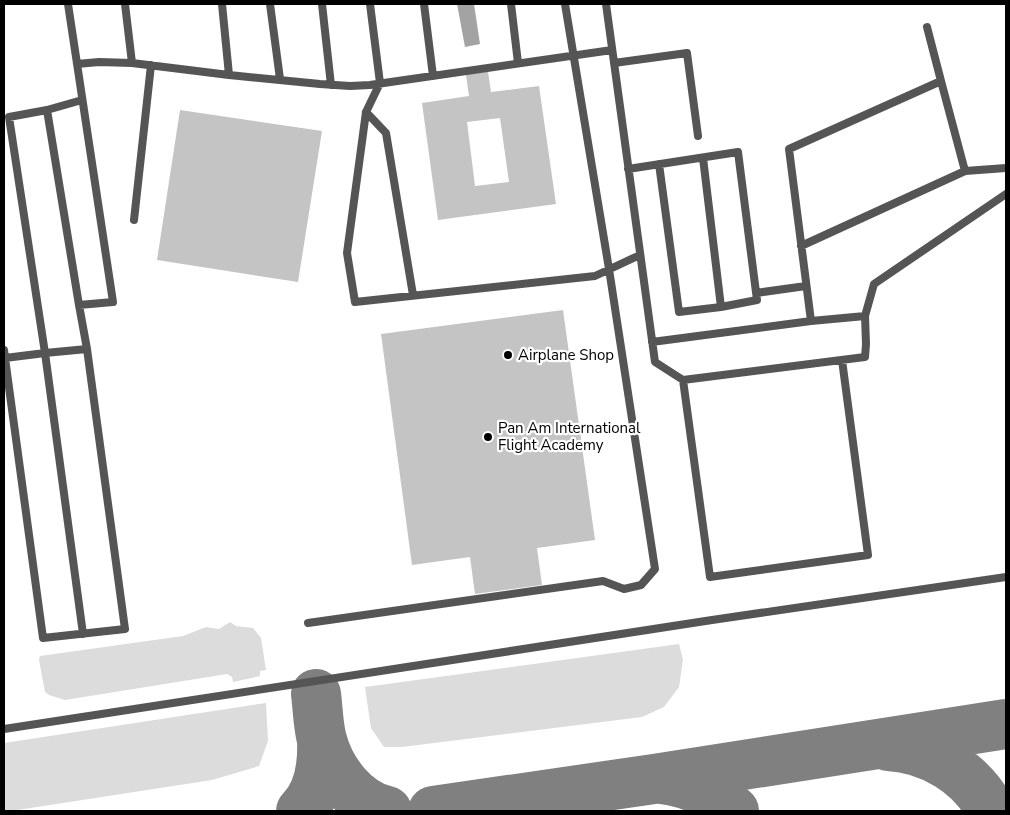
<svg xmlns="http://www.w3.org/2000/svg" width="1010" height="815" viewBox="0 0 1010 815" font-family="'Nunito Sans',sans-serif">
  <rect width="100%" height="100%" fill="#fff"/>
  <path fill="#dcdcdc" d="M230 622 236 626 253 628 261 638 266 670 260 671V676L233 682 232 677 227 674 65 700 49 695 45 692 39 660 40 656 183 636 206 627 219 629Z
    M679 644 683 660 679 687 664 707 642 717 402 747H384L371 728 365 687Z
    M266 703 268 741 259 766 212 780 11 811H4V743Z"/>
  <path fill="#a3a3a3" d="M457 4H474L480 44 465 47Z"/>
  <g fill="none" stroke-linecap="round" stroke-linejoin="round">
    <path stroke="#808080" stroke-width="50" d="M316 694C318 709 318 726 322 740 330 771 355 804 387 811
      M888 746C930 748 972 773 991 811
      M661 779C688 782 713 794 734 811
      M301 811C320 792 323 765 322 740
      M433 811 654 779 1006 724"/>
  </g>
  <path fill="#c4c4c4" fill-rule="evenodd" d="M487 65 491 92 539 86 556 204 438 220 422 103 469 96 465 68ZM500 118 509 182 475 186 467 122Z
    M180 110 322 131 298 282 157 260Z
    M563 310 595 540 537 548 542 585 475 594 470 557 412 565 381 334Z"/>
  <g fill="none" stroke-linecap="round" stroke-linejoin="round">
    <path stroke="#555" stroke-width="8" d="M68 4 113 302 79 305 47 110 82 100
      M125 4 132 63
      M222 4 229 75
      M270 4 280 79
      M322 4 331 85
      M370 4 380 83 366 112 347 253 355 302 595 276 640 255
      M424 4 433 76
      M511 4 518 63
      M606 4 655 362 683 380 865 357 866 344 865 316 811 321 652 342
      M927 27 941 81
      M614 63 687 53 698 136
      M77 64 99 62 132 63 229 75 320 84 350 86 370 85 612 50
      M47 110 9 117 45 353 87 349 79 305
      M366 112 386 133 413 295
      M659 164 679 312 721 307 703 158
      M628 169 738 152 757 300 721 307
      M134 220 151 65
      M801 246 965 171
      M756 293 806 286
      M865 316 874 284 1006 194
      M811 321 789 149 941 81 965 171 1006 168
      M4 350 5 358 45 353 83 634
      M5 358 43 638 125 629 87 349
      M683 380 710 577 868 555 842 360
      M308 623 603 581 624 589 641 585 655 569 609 269 565 4
      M4 729 712 620 1006 577"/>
  </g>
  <g fill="#000" stroke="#fff" stroke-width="2">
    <circle cx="508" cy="355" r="5"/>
    <circle cx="488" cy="437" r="5"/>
  </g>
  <g text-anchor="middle" stroke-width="4.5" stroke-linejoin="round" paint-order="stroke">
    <g font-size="15" fill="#000" stroke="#fff" text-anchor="start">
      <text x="518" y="360">Airplane Shop</text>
      <text x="498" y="433">Pan Am International<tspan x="498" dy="17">Flight Academy</tspan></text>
    </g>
  </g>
  <rect width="1010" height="815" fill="none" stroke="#000000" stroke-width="10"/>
</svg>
